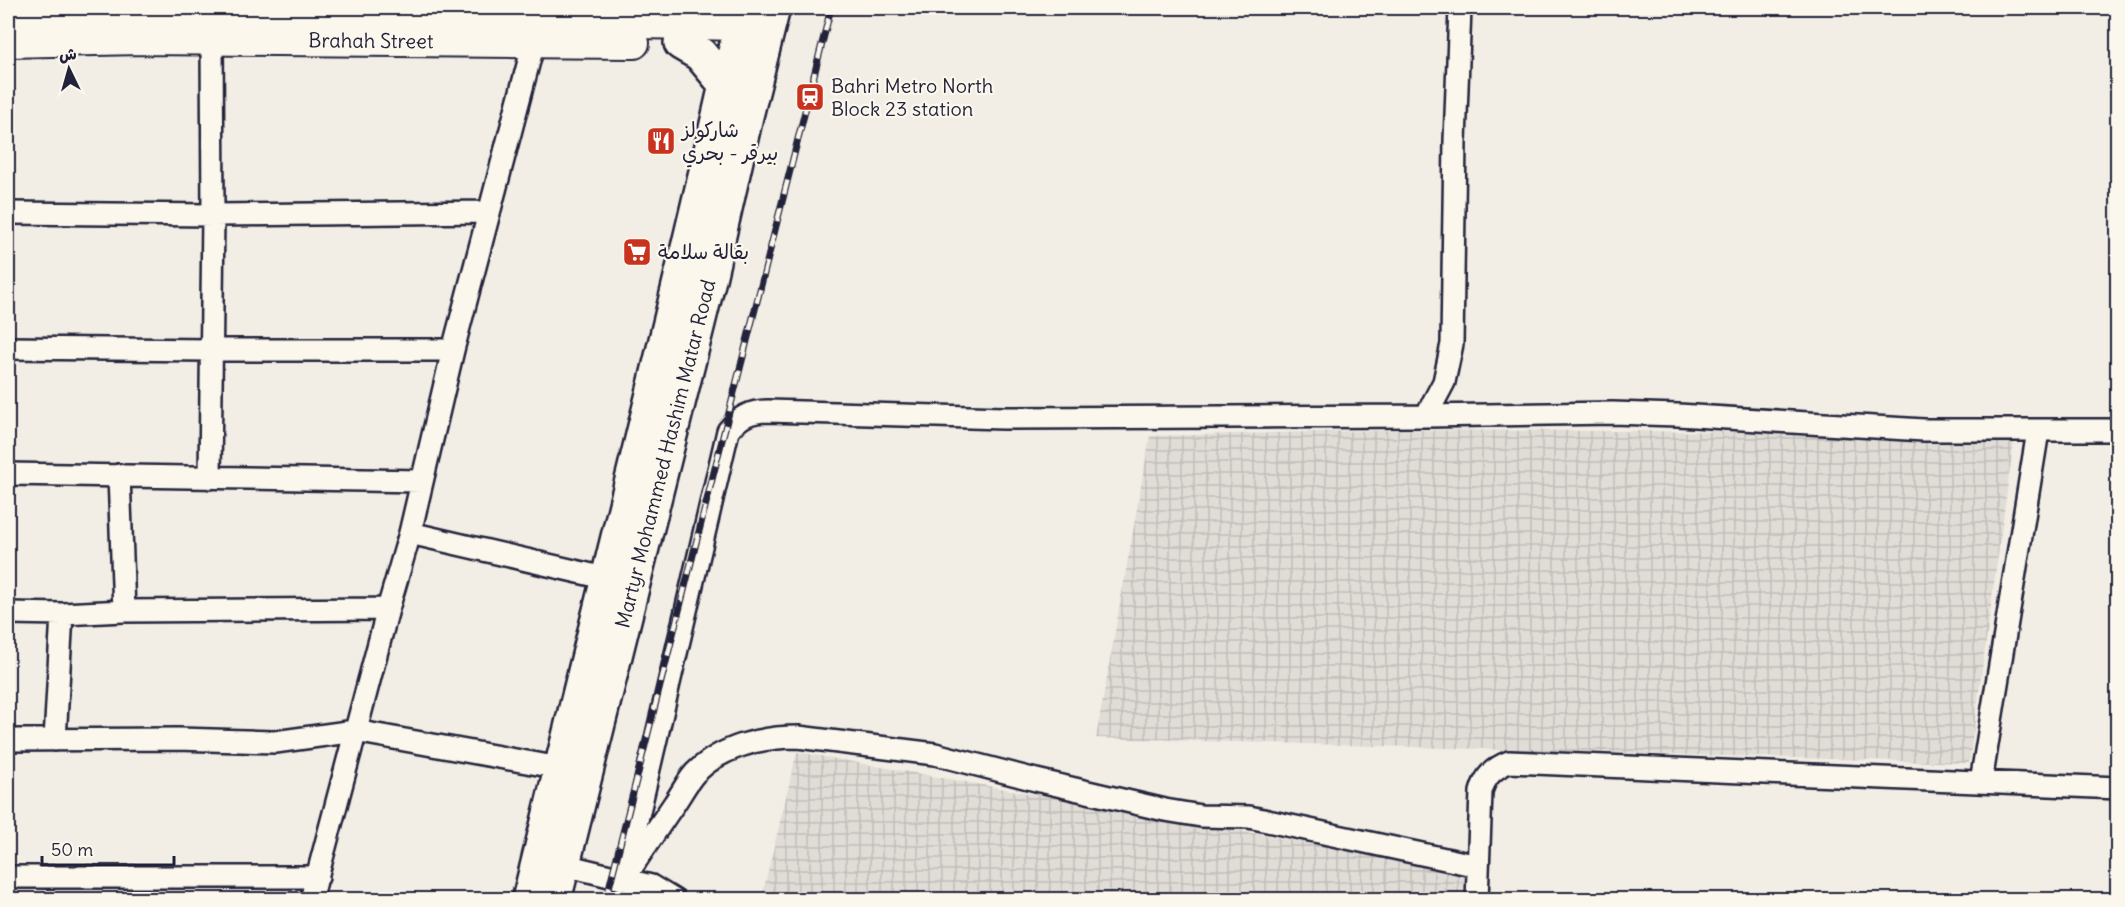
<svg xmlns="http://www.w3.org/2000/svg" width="2125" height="907" viewBox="0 0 2125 907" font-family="Delius,'Playpen Sans Arabic',sans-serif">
  <defs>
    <pattern id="industrial-grid" width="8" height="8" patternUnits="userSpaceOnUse" patternTransform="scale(1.5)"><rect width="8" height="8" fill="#e0dcd6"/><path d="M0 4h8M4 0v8" fill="none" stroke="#c0bcb9"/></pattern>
  </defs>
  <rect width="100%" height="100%" fill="#f2eee5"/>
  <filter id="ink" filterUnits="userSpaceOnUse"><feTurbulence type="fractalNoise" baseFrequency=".0167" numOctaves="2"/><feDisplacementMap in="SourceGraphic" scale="12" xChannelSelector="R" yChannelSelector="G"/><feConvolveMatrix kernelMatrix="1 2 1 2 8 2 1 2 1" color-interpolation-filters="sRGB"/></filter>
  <g filter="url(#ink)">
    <path fill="url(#industrial-grid)" d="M1400 430 2015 433 1969 763 1096 738 1150 436Z
      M797 752 1466 871 1464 900H761Z"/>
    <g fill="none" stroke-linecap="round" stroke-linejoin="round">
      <g stroke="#22223b" stroke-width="26">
        <path id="street" d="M8 213 213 215 488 212
          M8 348 210 350H453
          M1426 416 1444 382 1452 344 1455 141 1460 8
          M8 474 421 481
          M119 475 124 611
          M210 478 213 215 212 40
          M410 533 609 579
          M8 613 62 614 124 611 388 609
          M8 740 178 739 275 742 355 731 560 768
          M55 740 62 614
          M1981 782 2038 431
          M552 862 651 886 674 900
          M630 870C644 848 659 826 674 804 681 794 687 782 695 773 722 746 762 737 798 737L935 754 1036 780 1165 810 1201 816 1249 817 1478 866
          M8 877H318
          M623 880 728 431C739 417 750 411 768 411L1003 418 1426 416 1612 413 1678 415 1924 430H2118
          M311 900 388 609 410 533 453 350 534 42
          M1477 900 1481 792C1485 776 1494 768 1509 762L2118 788"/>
      </g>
      <g stroke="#22223b" stroke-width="34">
        <g id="secondary">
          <path d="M8 19 330 17 741 25"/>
          <path id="s1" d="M8 42 140 39 634 43"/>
        </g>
      </g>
      <g stroke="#22223b" stroke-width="38">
        <g id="primary">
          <path d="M679 23 708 8"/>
          <path d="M681 43 700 54 726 85"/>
          <path d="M529 900C595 628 664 358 726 85L747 8"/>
          <path id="s2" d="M554 900 709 279 746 116 773 8"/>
        </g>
      </g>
      <use href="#street" stroke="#fbf7ec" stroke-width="21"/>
      <use href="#secondary" stroke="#fbf7ec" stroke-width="30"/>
      <use href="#primary" stroke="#fbf7ec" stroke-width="33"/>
      <g stroke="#22223b" stroke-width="7">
        <path id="rail" d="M606 900 831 8"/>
      </g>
      <use href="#rail" stroke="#fbf7ec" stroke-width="4.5" stroke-dasharray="14" stroke-linecap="butt"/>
    </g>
  </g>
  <defs>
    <g id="station-square" transform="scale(1.5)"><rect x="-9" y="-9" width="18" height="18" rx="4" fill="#c8321e" stroke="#fbf7ec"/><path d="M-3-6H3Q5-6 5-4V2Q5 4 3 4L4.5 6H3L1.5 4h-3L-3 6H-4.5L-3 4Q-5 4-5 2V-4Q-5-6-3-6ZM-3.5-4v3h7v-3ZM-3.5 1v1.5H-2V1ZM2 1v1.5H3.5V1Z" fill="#fff"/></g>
    <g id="restaurant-square" transform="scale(1.5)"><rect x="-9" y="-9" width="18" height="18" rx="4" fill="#c8321e" stroke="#fbf7ec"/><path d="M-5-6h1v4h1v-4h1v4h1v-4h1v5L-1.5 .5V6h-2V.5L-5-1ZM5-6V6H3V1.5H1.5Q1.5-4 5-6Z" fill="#fff"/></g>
    <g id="supermarket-square" transform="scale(1.5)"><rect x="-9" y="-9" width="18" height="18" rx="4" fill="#c8321e" stroke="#fbf7ec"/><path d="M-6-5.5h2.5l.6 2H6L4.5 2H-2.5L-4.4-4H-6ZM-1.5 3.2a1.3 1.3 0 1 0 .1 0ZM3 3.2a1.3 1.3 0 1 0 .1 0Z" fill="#fff"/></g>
  </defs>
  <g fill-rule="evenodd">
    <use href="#station-square" x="810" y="97"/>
    <use href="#restaurant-square" x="661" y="141"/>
    <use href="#supermarket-square" x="637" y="252"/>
  </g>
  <g text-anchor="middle" stroke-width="4.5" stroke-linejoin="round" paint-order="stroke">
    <g font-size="20" fill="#22223b" stroke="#fbf7ec">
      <text dy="7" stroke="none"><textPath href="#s1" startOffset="363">Brahah Street</textPath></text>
      <text dy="7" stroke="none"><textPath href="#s2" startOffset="460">Martyr Mohammed Hashim Matar Road</textPath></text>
    </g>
    <g font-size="20" fill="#22223b" stroke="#fbf7ec" text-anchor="start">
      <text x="831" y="93">Bahri Metro North<tspan x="831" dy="23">Block 23 station</tspan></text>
      <text x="682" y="137">شاركولز<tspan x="682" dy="23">بيرقر - بحري</tspan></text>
      <text x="658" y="259">بقالة سلامة</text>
    </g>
  </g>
  <rect width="2125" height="907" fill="none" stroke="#fbf7ec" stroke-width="30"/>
  <rect x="15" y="15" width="2095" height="877" fill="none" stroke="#22223b" stroke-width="2" filter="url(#ink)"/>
  <g transform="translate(69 69) rotate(355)" stroke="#fbf7ec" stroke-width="4.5" paint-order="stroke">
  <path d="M0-4.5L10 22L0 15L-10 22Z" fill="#22223b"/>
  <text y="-9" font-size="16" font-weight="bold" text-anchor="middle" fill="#22223b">ش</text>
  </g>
  <path d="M42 856v9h132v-9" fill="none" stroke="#22223b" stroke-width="3"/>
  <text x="51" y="856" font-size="18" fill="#22223b" stroke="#fbf7ec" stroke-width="4.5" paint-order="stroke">50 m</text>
</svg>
